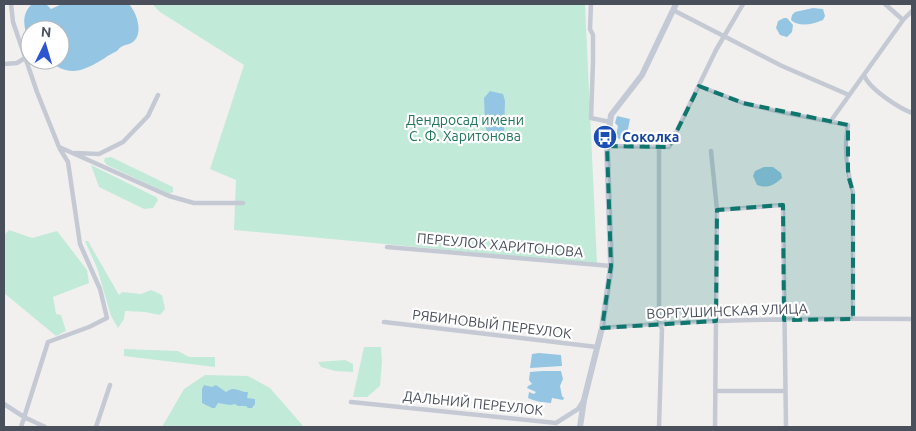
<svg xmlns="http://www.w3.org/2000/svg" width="916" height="431" viewBox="0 0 916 431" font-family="Ubuntu,sans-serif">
  <rect width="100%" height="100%" fill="#f1f0ef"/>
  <path fill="#c2ead9" d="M152 4H585L597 264 234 230 236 180 210 169 244 65 160 12Z
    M111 157 173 187V192L169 194 107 165 104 161 105 158Z
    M91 165 156 197 158 200 153 208 144 209 99 187Z
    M9 230 32 238 57 231 87 270 89 283 53 297 56 314 61 315 66 331 56 336 4 293V235Z
    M85 241H88L119 295 122 292 141 294 151 290 162 295 165 309 160 315 145 312 125 311 124 319 118 328 111 316 97 268Z
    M364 347H381L382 362 380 386 367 397H353Z
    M124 349 178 351 189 357H215V367L124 356Z
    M345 360 353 364V372L335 371 321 367 318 362Z
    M205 375 248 376 270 388 304 427H162L184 389Z"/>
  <path fill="#94c5e3" d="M32 4H46L51 9 62 4H129C136 12 143 30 135 40 131 45 126 44 121 47 119 48 118 51 115 52 112 54 108 55 105 58 85 70 69 79 49 60H60V30H30V43C24 30 20 15 32 4Z
    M813 8 823 9 825 16 823 20C813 24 800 28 791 20L792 15 795 12Z
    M784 18H787L793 25 792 32 787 37 780 35 776 28 778 21Z
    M490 91 503 94 505 101 504 133C498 137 493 136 487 132L485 124 484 98Z
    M617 116 630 119 626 139H619L616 136 618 126 615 123Z
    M764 167H773L781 173 782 178C774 185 768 189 757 185L753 176 755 171Z
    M539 353 561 355 562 366 530 368 532 354Z
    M542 371H561L563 379 560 386 562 396 564 398 563 400 552 398 551 403C542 402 536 402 528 398L529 392 534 394 536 392 527 388 528 386 532 384 529 380 530 372Z
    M204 385 212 387 216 385 226 392C234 385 239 392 248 392L247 398 255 399V404L252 408H248L246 406H238L235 404 230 405 218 403 215 408H212L202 403V389Z"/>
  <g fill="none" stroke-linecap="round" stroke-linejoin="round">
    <path stroke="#c4c9d3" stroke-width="4.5" d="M11 4 13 22 37 92 59 147 169 196 194 203H243
      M591 4 590 29 593 35V62L591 118 610 122
      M885 4 903 20
      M673 10 782 66 849 95
      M4 64 17 63 25 58
      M864 75C869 89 899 108 912 113
      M699 86 743 103 781 112 848 125C844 146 847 171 853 192V319
      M830 122 903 20 912 11
      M607 146 669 147 716 50 743 4
      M659 147V323L662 329 659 427
      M711 151 717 210 715 427
      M75 153 99 154 123 142 148 116 158 95
      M717 210 783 205 786 427
      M387 247 611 266
      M384 322 597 347
      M602 328C705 319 809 318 912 319
      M716 391H785
      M351 402 556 423 578 409 583 401
      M4 404 24 417 45 427
      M21 427 48 342 89 327 107 318 100 289 80 244 68 162 60 149
      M96 427 110 385"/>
    <path stroke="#c4c9d6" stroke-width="6" d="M580 427 584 400 602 328 611 266 607 146 611 115 642 75 676 4"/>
  </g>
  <path fill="#0f766e" fill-opacity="0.2" stroke="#0f766e" stroke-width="4" stroke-dasharray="10 6" stroke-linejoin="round" d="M699 86 743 103 848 125V175L853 192V319L784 320 783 205 717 210 716 321 602 328 611 266 607 146 669 147Z"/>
  <defs>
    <g id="bus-disc" transform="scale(1.25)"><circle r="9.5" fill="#1a4fb4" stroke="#fff"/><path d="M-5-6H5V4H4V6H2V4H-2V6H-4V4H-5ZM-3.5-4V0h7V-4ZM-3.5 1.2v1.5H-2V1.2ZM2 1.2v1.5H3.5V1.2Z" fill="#fff"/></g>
  </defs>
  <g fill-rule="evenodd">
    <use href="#bus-disc" x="605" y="137"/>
  </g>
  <g text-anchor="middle" stroke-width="4.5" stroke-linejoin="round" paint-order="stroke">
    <g font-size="14" fill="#21755a" stroke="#fff">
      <text x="465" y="125">Дендросад имени<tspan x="465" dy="16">С. Ф. Харитонова</tspan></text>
    </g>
    <g font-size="14" font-weight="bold" fill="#164399" stroke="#fff" text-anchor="start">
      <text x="622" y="142">Соколка</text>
    </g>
    <g font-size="14" fill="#494f5b" stroke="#fff">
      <text transform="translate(500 245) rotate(5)" y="5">ПЕРЕУЛОК ХАРИТОНОВА</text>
      <text transform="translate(727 311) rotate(-2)" y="5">ВОРГУШИНСКАЯ УЛИЦА</text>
      <text transform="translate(492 324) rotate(7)" y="5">РЯБИНОВЫЙ ПЕРЕУЛОК</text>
      <text transform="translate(473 403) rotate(6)" y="5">ДАЛЬНИЙ ПЕРЕУЛОК</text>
    </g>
  </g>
  <rect width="916" height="431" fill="none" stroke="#494f5b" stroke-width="10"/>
  <g transform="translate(45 45) rotate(5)"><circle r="24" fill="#ffffff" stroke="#b6b9bd"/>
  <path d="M0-4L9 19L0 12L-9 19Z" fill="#2c56cf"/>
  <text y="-8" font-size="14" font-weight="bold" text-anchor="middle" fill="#494f5b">N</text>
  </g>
</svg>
